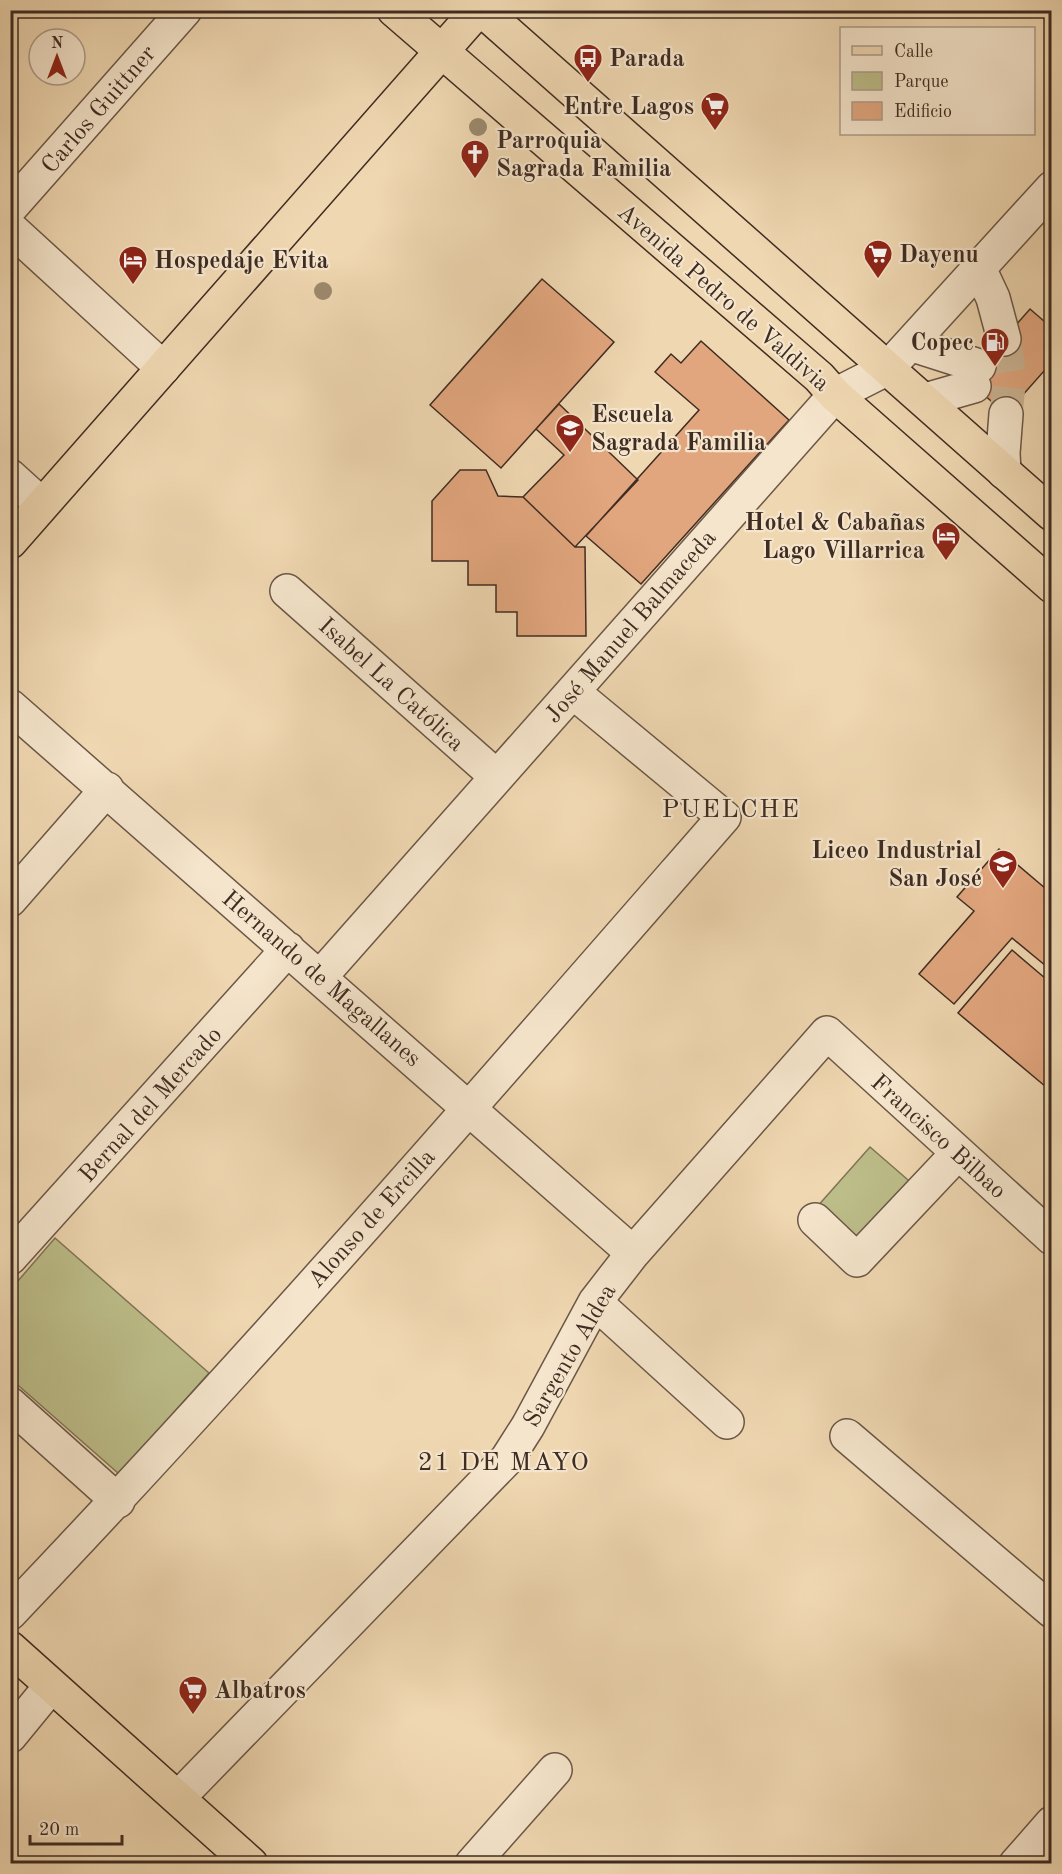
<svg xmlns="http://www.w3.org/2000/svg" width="1062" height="1874" viewBox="0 0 1062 1874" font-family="'Old Standard TT',serif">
  <rect width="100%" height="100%" fill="#efd7b1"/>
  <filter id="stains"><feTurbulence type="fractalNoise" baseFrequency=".00333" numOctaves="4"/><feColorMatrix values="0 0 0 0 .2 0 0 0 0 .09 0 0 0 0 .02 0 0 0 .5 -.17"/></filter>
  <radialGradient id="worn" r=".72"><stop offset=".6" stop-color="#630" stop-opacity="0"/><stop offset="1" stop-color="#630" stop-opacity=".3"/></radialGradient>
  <path fill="#bcbd89" stroke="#7e7456" stroke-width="1.5" d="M870 1147 915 1186 860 1247 816 1208Z
    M55 1238 209 1373 119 1474 11 1379V1289Z"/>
  <path fill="#e2a67e" stroke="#3f2c22" stroke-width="1.5" d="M542 279 614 342 501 468 430 405Z
    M1030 309 1052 328V362L1006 414 967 380Z
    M701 341 789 420 641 584 586 536 699 410 655 372 671 354 681 363Z
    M559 404 638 480 575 547 523 497 564 455 536 429Z
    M460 470H486L498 496 523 497 575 547H585L586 636H517V612H496V585H468V561H432V501Z
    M999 849 1052 894V971L1012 938 954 1004 919 974 974 911 957 897Z
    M1012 950 1052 984V1092L958 1013Z"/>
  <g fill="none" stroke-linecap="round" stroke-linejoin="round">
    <path stroke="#ccb594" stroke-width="33" stroke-dasharray="33 16" stroke-linecap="butt" d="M1004 339 1010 376 1006 414"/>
    <g stroke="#6b5746" stroke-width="36">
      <path id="minor" d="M10 208 185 10
        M10 228 163 368
        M979 268 993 298 1004 339
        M910 344 979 366
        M925 400 974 386
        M1004 472 1003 453 1006 414
        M10 476 42 505
        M287 591 497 777
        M10 706 633 1253
        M10 900 107 789
        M320 977 835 395 888 368 1052 188
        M815 1220 857 1260 958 1153
        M10 1258 288 949
        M595 1302 727 1422
        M10 1404 118 1501
        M847 1436 1052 1611
        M10 1613C256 1355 490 1085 724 817L573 692
        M10 1736 51 1686
        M178 1798 507 1459 528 1426 595 1302 633 1253 827 1033 1052 1238
        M472 1864 555 1770
        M1016 1864 1052 1823"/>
    </g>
    <g stroke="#3f2c22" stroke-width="36">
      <path id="major" d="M394 10 819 377 835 395 1052 586
        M482 10 1052 514
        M10 542 478 10
        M10 1648 251 1864"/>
    </g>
    <use href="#minor" stroke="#f5e5cc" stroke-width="33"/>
    <use href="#major" stroke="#efd7b1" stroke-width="33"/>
  </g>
  <g fill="#9c896e">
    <circle cx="478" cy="127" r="9"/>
    <circle cx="323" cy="291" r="9"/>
  </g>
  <defs>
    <g id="bus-pin" transform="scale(1.5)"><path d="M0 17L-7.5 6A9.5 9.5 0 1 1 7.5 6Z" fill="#8f2418" stroke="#f5e5cc"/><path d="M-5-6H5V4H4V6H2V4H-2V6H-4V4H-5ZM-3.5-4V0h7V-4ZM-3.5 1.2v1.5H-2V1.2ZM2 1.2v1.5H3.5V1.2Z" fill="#fff"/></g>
    <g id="supermarket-pin" transform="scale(1.5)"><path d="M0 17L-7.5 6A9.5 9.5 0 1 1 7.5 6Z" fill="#8f2418" stroke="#f5e5cc"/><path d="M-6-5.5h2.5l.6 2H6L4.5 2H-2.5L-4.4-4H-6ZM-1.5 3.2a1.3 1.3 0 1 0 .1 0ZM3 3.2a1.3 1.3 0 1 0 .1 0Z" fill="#fff"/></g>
    <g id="church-pin" transform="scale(1.5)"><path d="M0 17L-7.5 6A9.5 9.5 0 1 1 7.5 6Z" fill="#8f2418" stroke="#f5e5cc"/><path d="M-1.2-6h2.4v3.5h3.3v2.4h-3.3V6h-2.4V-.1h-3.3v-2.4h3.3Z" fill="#fff"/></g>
    <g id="hotel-pin" transform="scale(1.5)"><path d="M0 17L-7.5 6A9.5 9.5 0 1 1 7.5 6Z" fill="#8f2418" stroke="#f5e5cc"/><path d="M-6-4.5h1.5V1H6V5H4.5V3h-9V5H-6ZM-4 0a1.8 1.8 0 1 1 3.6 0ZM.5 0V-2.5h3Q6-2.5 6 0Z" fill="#fff"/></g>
    <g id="fuel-pin" transform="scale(1.5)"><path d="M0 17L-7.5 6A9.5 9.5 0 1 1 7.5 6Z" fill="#8f2418" stroke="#f5e5cc"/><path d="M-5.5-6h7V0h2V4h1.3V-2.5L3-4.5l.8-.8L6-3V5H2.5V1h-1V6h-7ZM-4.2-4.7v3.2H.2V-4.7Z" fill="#fff"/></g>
    <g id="school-pin" transform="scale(1.5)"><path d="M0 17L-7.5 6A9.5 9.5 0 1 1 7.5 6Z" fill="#8f2418" stroke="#f5e5cc"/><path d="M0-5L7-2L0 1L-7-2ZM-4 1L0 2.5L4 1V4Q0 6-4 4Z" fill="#fff"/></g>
  </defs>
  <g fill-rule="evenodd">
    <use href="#bus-pin" x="588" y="58"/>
    <use href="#supermarket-pin" x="715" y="106"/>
    <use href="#church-pin" x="475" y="154"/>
    <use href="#supermarket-pin" x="878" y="254"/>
    <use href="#hotel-pin" x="133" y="260"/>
    <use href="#fuel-pin" x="995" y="342"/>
    <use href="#school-pin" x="570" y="428"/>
    <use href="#hotel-pin" x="946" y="536"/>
    <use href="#school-pin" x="1003" y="864"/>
    <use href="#supermarket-pin" x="193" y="1690"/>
  </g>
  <g text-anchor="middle" stroke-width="4.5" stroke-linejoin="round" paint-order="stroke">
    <g font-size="24" font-weight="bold" fill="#3f2c22" stroke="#f5e5cc" text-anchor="start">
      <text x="609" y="66">Parada</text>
      <text x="694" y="114" text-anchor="end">Entre Lagos</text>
      <text x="496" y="148">Parroquia<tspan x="496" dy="28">Sagrada Familia</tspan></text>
      <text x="899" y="262">Dayenu</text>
      <text x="154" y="268">Hospedaje Evita</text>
      <text x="974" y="350" text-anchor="end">Copec</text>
      <text x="591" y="422">Escuela<tspan x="591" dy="28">Sagrada Familia</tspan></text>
      <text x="925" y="530" text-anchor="end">Hotel &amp; Cabañas<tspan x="925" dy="28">Lago Villarrica</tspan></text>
      <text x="982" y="858" text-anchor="end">Liceo Industrial<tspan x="982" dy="28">San José</tspan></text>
      <text x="214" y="1698">Albatros</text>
    </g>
    <g font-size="24" fill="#3f2c22" stroke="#f5e5cc">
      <text transform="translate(98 109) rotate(-49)" y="8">Carlos Guittner</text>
      <text transform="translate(724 297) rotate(41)" y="8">Avenida Pedro de Valdivia</text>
      <text transform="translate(630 626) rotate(-49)" y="8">José Manuel Balmaceda</text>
      <text transform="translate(392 684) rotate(42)" y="8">Isabel La Católica</text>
      <text transform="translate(322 978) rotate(41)" y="8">Hernando de Magallanes</text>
      <text transform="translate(150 1104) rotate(-48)" y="8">Bernal del Mercado</text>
      <text transform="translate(939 1136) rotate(42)" y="8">Francisco Bilbao</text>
      <text transform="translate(371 1218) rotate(-48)" y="8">Alonso de Ercilla</text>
      <text transform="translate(569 1355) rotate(-60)" y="8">Sargento Aldea</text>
    </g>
    <g font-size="26" letter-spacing="1.5" fill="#3f2c22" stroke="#f5e5cc">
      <text x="731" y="817">PUELCHE</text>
      <text x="504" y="1470">21 DE MAYO</text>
    </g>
  </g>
  <rect width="1062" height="1874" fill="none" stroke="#efd7b1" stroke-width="36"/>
  <rect x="12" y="12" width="1038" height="1850" fill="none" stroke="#3f2c22" stroke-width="3"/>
  <rect x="18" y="18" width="1026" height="1838" fill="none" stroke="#3f2c22" stroke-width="1.5"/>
  <rect x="840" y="27" width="195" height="108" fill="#f5e5cc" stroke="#ac9b88" stroke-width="1.5"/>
  <rect x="852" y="46" width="30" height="9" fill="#efd7b1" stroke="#ac9b88" stroke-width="1.5"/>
  <text x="894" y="57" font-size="18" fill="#3f2c22">Calle</text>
  <rect x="852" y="72" width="30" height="18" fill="#bcbd89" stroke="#ac9b88" stroke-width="1.5"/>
  <text x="894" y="87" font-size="18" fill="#3f2c22">Parque</text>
  <rect x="852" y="102" width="30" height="18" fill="#e2a67e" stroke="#ac9b88" stroke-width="1.5"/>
  <text x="894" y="117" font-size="18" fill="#3f2c22">Edificio</text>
  <g transform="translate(57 57)"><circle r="28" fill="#f5e5cc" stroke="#ac9b88" stroke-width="1.5"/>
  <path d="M0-4.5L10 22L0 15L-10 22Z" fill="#8f2418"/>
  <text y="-9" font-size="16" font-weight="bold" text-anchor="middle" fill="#3f2c22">N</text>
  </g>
  <path d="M30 1835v9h92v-9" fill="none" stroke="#3f2c22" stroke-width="3"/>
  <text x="39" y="1835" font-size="18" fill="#3f2c22" stroke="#f5e5cc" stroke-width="4.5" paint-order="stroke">20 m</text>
  <rect width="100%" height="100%" filter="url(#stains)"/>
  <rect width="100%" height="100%" fill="url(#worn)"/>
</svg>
